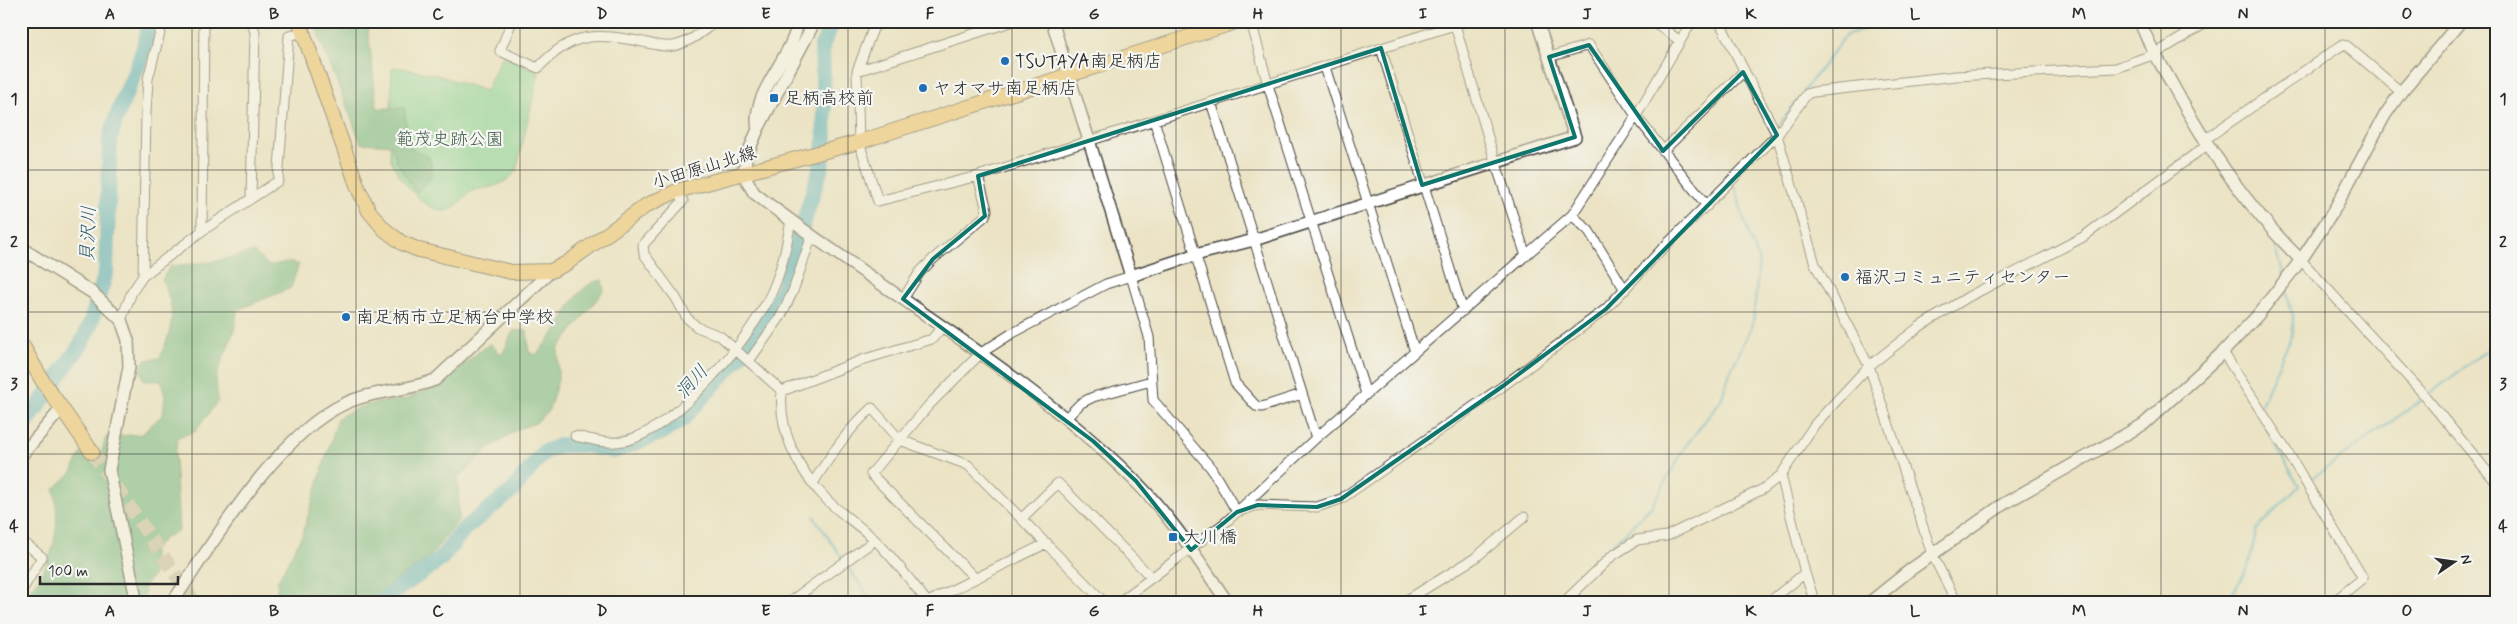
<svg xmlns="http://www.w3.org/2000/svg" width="2517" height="624" viewBox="0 0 2517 624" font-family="Mynerve,'Klee One',sans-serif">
  <rect width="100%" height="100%" fill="#f6f6f2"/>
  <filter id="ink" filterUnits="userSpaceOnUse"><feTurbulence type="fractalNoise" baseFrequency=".02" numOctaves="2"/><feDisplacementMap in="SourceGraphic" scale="10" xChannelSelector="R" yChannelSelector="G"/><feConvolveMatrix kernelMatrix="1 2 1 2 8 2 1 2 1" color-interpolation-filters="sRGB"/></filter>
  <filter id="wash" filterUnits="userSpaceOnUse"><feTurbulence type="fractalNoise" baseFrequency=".0096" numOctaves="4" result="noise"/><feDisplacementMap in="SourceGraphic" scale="20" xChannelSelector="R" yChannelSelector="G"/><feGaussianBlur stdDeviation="1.12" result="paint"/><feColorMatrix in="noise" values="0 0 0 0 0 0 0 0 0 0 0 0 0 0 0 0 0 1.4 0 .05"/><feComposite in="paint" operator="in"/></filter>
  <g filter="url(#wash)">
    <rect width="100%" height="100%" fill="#ebe3c4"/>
    <path fill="#7cd59b" stroke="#548063" d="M505 56 539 72 516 171C509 180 499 186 487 188 483 189 476 189 472 191 464 196 455 211 445 211 423 211 395 175 390 156L392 69 395 67 437 75 486 91 501 58Z"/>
    <path fill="#65b683" stroke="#487057" d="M313 21H367L377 108H404L410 148 429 157 433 175 416 193 396 161 392 145 361 143Z
      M254 252 269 266 287 262 299 264 291 288 237 310 235 328 216 377 218 401 195 432 178 437 175 456 179 530 165 538 153 550 154 575 144 586 145 603H21C25 595 32 588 37 581 56 551 60 524 54 489L72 472 81 453 101 454 106 437 142 434 163 414 165 397 161 381H144L139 367 145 360 160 358C173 326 177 312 162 280L170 266 211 262Z
      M602 280 604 290 558 349V380L549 410 536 423 518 429 489 448 458 478 459 519 431 556 384 589 370 603H276L278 580 302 535 338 418 357 408 375 403 407 399 450 379 461 366 490 343 502 355 513 331 527 330 529 352 536 355C542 348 548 340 554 333 567 314 576 284 602 280Z"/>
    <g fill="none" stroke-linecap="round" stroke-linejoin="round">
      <path stroke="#42abc2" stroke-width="2.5" d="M1803 92 1846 35 1888 21
        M1778 126 1797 101
        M2276 248 2284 276
        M2428 395 2496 343
        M2261 405 2293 332V317L2285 286
        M2308 481 2423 399
        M814 517 843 559
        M846 564 873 603
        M1553 603 1651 507 1685 447 1721 400 1730 372 1753 324 1759 261 1743 217 1736 188
        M2227 603 2248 567 2257 529 2299 486 2257 412 2258 410"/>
      <path stroke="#42abc2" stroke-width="16" d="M21 431 81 344 90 325 106 272 110 139C119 98 145 64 149 21
        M378 603 440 560 464 529 512 491 544 452 562 445H583L614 451 663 432 683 419 751 344 783 289 821 167 825 140 822 46 833 21"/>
    </g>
  </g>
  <g filter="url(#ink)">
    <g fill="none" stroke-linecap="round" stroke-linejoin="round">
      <path stroke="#c5bea5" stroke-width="14" stroke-dasharray="14 7" stroke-linecap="butt" d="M92 452 195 603"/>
      <g stroke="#484742" stroke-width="11">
        <path id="minor" d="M512 21 500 51 538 68C572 31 596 33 643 42 652 44 663 47 673 46 690 43 703 31 716 21
          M876 21 857 71 859 142 878 201 978 176 1467 21
          M1251 21 1268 85 1366 394
          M1653 21 1680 41
          M1719 21 1777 135 1815 264 1869 366 1932 554 1957 603
          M1455 25 1495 161 1526 256
          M1381 48 1463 311
          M1549 57 1589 45 1636 116 1707 206
          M1325 67 1415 352
          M857 71 1014 21
          M1211 102 1316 438
          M1154 120 1235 383 1256 406 1262 407 1302 394
          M2204 140 2342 45 2347 46 2401 92
          M1663 151 1743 72
          M677 191 683 201 643 245 644 254 676 298 687 318 697 327 720 336 782 391
          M251 198 255 33 252 21
          M1572 215 1589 231 1625 290
          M202 231 204 21
          M2301 260 2419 389 2496 482
          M143 276 146 113 148 79 163 21
          M903 299 920 272 933 259 985 216 987 210 978 176
          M121 320 132 292 143 276 202 231 278 181 289 36 303 32
          M2223 352 2290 456 2363 578 2332 603
          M749 361 781 316 793 291 812 235
          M782 391C778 432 799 471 827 500 841 514 859 525 874 539 893 557 912 582 928 603
          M782 391 865 359 932 339 942 327
          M1066 418 1081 403 1093 397 1151 381
          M575 436C591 439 608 445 624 441 676 430 754 335 774 287 783 265 787 243 791 220
          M1781 475 1805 573 1815 603
          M813 483C831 455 847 430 872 408L900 440 968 465 1105 603
          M1022 518 1058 483 1151 577
          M21 540 42 557 21 592
          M975 578 871 474 929 405 981 353 1011 334 1106 284 1131 276 1149 337 1153 400 1211 468 1237 512 1258 505 1317 507 1341 499 1503 386 1606 309 1661 250 1777 135 1807 94 1813 92 1956 76 2116 68 2155 54 2209 21
          M928 602 1047 543
          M788 603 875 540
          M1118 603 1226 522 1316 438 1572 215 1636 116 1692 21
          M1402 603 1475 558 1524 517
          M1563 603 1612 556 1637 540 1667 536 1763 489 1781 475 1815 424 1869 366 1919 327 1968 297 2083 237 2207 145
          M1768 603 1805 573"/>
      </g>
      <g stroke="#484742" stroke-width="14">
        <path id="tertiary" d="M815 21 758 129 746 158 744 175 754 193C880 290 1021 368 1134 480 1171 516 1199 561 1228 603
          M1052 21 1131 276 1195 255 1254 240 1575 137 1537 21
          M2140 21C2147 43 2160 62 2171 82 2206 147 2248 208 2301 260
          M758 129C750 93 793 58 798 21
          M21 248 93 293 121 320 128 340 129 367 109 470 137 603
          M21 456 62 408
          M172 603C214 541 276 436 344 404 373 390 405 392 435 380L551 271
          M1869 603 1910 570 2005 503 2144 424 2223 352 2257 316 2301 260 2333 212 2385 115 2401 92 2461 21"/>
      </g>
      <g stroke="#484742" stroke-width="16">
        <path id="primary" d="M299 21 358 188 369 211 384 229 402 243 419 250 511 272 551 271 567 263 647 205 677 191 859 142 1239 21
          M21 343 42 380 92 452"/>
      </g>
      <use href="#minor" stroke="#fff" stroke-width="9"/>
      <use href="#tertiary" stroke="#fff" stroke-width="11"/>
      <use href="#primary" stroke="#f1c36a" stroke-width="14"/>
    </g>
  </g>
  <path d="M0 0H2517V624H0ZM1589 45 1663 151 1743 72 1777 135 1606 309 1503 386 1341 499 1317 507 1258 505 1237 512 1191 550 1136 481 1093 441 903 299 933 259 985 216 978 176 1381 48 1422 185 1575 137 1549 57Z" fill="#ebe3c4" fill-opacity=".55" fill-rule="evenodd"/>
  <path fill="none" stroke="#0f766e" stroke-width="4" stroke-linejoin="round" d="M1589 45 1663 151 1743 72 1777 135 1606 309 1503 386 1341 499 1317 507 1258 505 1237 512 1191 550 1136 481 1093 441 903 299 933 259 985 216 978 176 1381 48 1422 185 1575 137 1549 57Z"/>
  <path fill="none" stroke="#2b2b2b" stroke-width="1" stroke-opacity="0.55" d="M192 21V603M356 21V603M520 21V603M684 21V603M848 21V603M1012 21V603M1176 21V603M1341 21V603M1505 21V603M1669 21V603M1833 21V603M1997 21V603M2161 21V603M2325 21V603M21 170H2496M21 312H2496M21 454H2496"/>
  <g fill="#1f6fb2" stroke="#f6f6f2" stroke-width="2">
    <circle cx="1005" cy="61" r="5"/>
    <circle cx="923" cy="88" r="5"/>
    <rect x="769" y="93" width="10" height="10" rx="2.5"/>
    <circle cx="1845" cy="277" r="5"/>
    <circle cx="346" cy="317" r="5"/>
    <rect x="1168" y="532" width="10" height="10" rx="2.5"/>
  </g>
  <g text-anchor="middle" stroke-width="4.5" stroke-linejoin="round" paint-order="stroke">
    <g font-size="18" fill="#2b2b2b" stroke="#f6f6f2" text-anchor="start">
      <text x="1015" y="67">TSUTAYA南足柄店</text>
      <text x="933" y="94">ヤオマサ南足柄店</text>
      <text x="784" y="104">足柄高校前</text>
      <text x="1855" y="283">福沢コミュニティセンター</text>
      <text x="356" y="323">南足柄市立足柄台中学校</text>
      <text x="1183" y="543">大川橋</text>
    </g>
    <g font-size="18" fill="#435e4d" stroke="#f6f6f2">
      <text x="450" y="145">範茂史跡公園</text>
    </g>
    <g font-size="18" fill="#2b2b2b" stroke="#f6f6f2">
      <text transform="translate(704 167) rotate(-17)" y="6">小田原山北線</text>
    </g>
    <g font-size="19" font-style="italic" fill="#345e67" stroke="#f6f6f2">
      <text transform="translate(87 234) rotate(-88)" y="7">貝沢川</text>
      <text transform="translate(691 381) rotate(-48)" y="7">洞川</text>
    </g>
  </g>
  <rect width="2517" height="624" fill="none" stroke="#f6f6f2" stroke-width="55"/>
  <g transform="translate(2454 562) rotate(77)" stroke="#f6f6f2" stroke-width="4" paint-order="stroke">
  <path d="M0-4L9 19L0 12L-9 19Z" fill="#2b2b2b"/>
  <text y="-8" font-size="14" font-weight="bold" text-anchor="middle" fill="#2b2b2b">N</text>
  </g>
  <path d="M40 576v8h138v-8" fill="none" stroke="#2b2b2b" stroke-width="2.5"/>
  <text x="48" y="576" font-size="15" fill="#2b2b2b" stroke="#f6f6f2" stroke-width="4" paint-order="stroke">100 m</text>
  <rect x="28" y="28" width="2462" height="568" fill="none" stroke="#2b2b2b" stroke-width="2"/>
  <g font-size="16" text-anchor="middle" font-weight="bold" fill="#2b2b2b">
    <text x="110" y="19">A</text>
    <text x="274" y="19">B</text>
    <text x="438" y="19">C</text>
    <text x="602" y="19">D</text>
    <text x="766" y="19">E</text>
    <text x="930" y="19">F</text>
    <text x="1094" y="19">G</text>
    <text x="1258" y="19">H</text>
    <text x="1423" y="19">I</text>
    <text x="1587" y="19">J</text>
    <text x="1751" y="19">K</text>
    <text x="1915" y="19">L</text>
    <text x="2079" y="19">M</text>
    <text x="2243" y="19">N</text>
    <text x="2407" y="19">O</text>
    <text x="14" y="104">1</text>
    <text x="2503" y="104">1</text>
    <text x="14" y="247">2</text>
    <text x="2503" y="247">2</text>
    <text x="14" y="389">3</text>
    <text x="2503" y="389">3</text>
    <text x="14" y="531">4</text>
    <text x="2503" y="531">4</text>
    <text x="110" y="616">A</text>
    <text x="274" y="616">B</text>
    <text x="438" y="616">C</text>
    <text x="602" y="616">D</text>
    <text x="766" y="616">E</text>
    <text x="930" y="616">F</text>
    <text x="1094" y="616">G</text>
    <text x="1258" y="616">H</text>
    <text x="1423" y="616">I</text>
    <text x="1587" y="616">J</text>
    <text x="1751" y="616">K</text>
    <text x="1915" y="616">L</text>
    <text x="2079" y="616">M</text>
    <text x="2243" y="616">N</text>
    <text x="2407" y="616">O</text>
  </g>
</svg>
